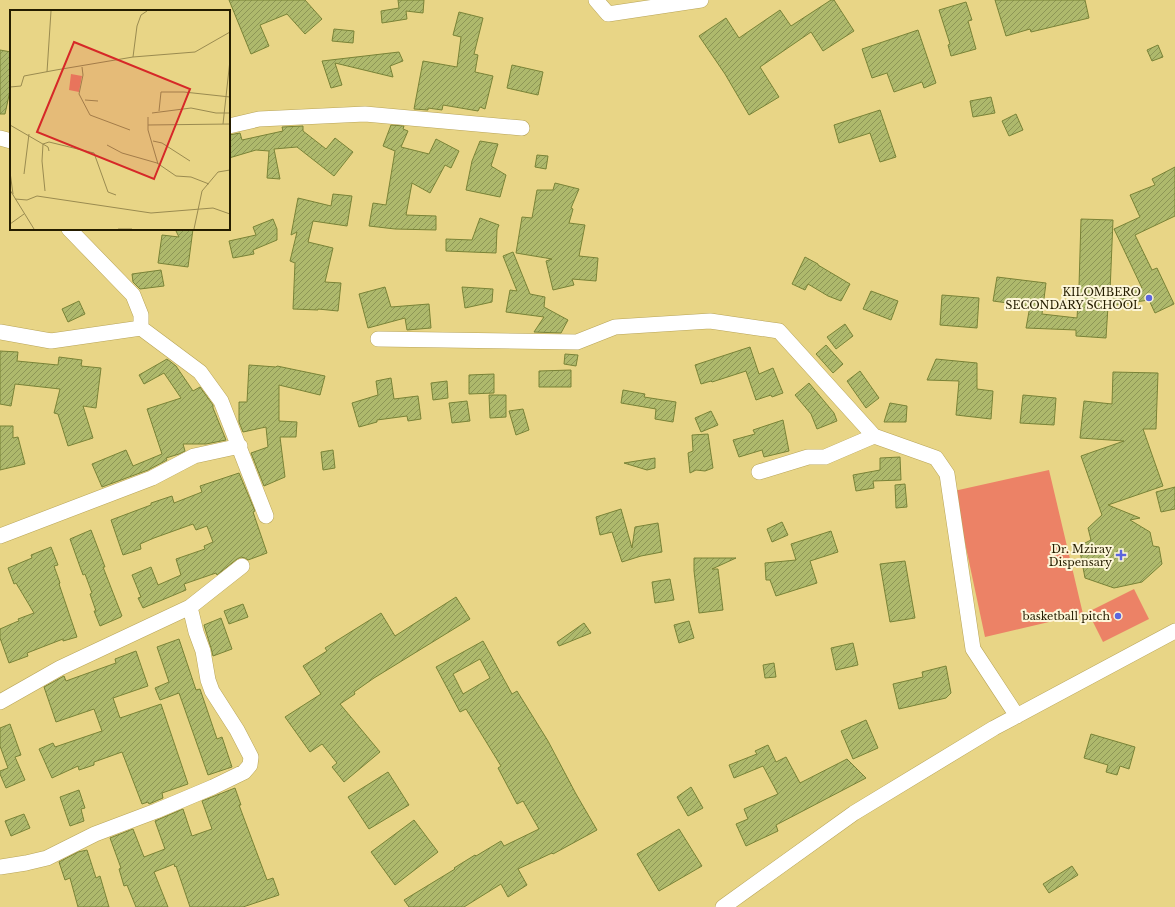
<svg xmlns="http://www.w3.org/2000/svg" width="1175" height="907" viewBox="0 0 1175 907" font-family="'Libre Baskerville',serif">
  <defs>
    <pattern id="building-hatch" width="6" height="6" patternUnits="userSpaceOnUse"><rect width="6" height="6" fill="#aeb96c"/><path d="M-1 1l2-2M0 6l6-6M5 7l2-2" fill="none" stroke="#8d9656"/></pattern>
  </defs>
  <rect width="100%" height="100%" fill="#e8d586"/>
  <path fill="#ec8266" d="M1049 470 1083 614 985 637 954 491Z
    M1134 589 1149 619 1103 642 1088 612Z"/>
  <path fill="url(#building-hatch)" stroke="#798337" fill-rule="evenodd" d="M229 0H305L322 19 305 34 287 14 260 25 269 46 251 54Z
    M398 0H424L423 13 406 11 407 19 382 23 381 11 399 8Z
    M831 0H834L854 31 823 51 811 32 760 67 779 97 749 115 725 74 699 36 726 18 739 38 780 10 791 26Z
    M995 0H1085L1089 18 1031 32 1030 29 1006 36Z
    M966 2 972 20 968 21 976 49 951 56 948 45 950 44 939 10Z
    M459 12 483 18 474 54 478 55 475 72 493 76 485 109 480 107 478 111 443 105 442 110 428 108V110L414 109 423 61 457 67 461 37 453 35Z
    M334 29 354 31 353 43 332 41Z
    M918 30 936 83 924 88 922 82 894 92 887 73 872 78 862 49Z
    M1158 45 1163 57 1152 61 1147 50Z
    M0 50 11 52V86L5 114H0Z
    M399 52 403 61 390 66 393 77 335 63 342 85 331 88 322 61Z
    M512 65 543 72 538 95 507 88Z
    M991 97 995 113 973 117 970 101Z
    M880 110 896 157 880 162 870 133 839 143 834 125Z
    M1016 114 1023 130 1009 136 1002 121Z
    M391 125 404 126 403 129 408 131 401 147 429 154 436 139 459 151 451 168 445 165 430 193 412 183 406 215 436 216V230L395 229 369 226 373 203 386 205 395 151 383 146Z
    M303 126V131L326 149 335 138 353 152 334 176 297 147 274 149 280 179 267 178 269 151 256 150 229 158V135L240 133 242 140 283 131 282 127Z
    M480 141 498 144 491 166 506 175 500 197 466 190 472 161Z
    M537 155 548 156 546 169 535 167Z
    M1175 167V216L1135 235 1152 270 1157 268 1174 304 1155 313 1149 300 1108 306 1106 338 1076 336V330L1026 328 1030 306 993 301 997 277 1046 283 1042 314 1077 318 1079 286 1081 219 1113 220 1110 292 1142 288 1114 229 1140 217 1130 195 1155 185 1152 179Z
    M555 183 579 189 571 208 573 209 569 223 585 225 579 256 598 258 596 281 572 279 574 285 553 290 546 261 552 259 516 253 522 217 532 218 537 190H553Z
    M333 194 352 196 347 226 313 221 308 242 333 248 325 282 341 283 338 311 318 309V310L293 309 295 263 290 261 297 232 291 235 298 198 331 206Z
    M480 218 499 225 497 230 496 253 446 251V239L472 240Z
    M273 219 277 229V240L253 250 254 254 233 258 229 241 256 235 253 227Z
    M175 229H193L188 267 158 263 162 235 179 237Z
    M513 252 530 294 545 297 544 307 568 320 561 333 534 332 544 317 506 312 510 290 517 291 503 256Z
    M805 257 818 264V265L850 284 841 301 828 296 808 284 805 290 792 284Z
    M161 270 164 286 140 289 133 282 132 274Z
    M385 287 391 307 429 304 431 328 407 330 405 318 368 328 359 294Z
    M462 287 493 289 492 302 465 308Z
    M871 291 898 301 891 320 863 309Z
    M942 295 979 298 977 328 940 325Z
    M79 301 85 314 68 322 62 309Z
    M845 324 853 336 836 349 827 337Z
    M826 345 843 364 833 373 816 354Z
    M750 347 759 374 773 368 783 393 772 397 771 395 756 400 746 371 712 382 711 381 701 384 695 365Z
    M0 351 18 352 17 361 58 365 59 357 82 360 81 366 101 368 96 408 83 406 93 438 68 446 58 414 54 413 60 389 15 384 11 406 0 404Z
    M565 354 578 355 576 366 564 364Z
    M167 359 176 366 193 391 200 387 213 405V408L226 440 206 444H183L185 451 179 454 166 458 167 460 148 470 102 487 92 464 126 450 133 466 162 454 147 409 181 398 164 373 144 384 139 375Z
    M936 359 977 363V389L993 391 991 419 956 415 959 381 927 380Z
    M249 365 276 367 277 366 325 376 320 395 279 385V421L297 422 296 437H280L285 477 264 486 251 453 268 447 266 427 243 432 239 422V402H247Z
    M571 370V387H539V371Z
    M860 371 879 398 866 408 847 381Z
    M1113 372 1158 373 1156 429H1143L1163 486 1108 505 1140 518 1130 520 1150 532 1153 546 1159 547 1162 564 1142 582 1114 588 1085 578 1079 546 1091 540 1088 528 1102 515 1081 456 1124 441 1080 438 1084 401 1112 404Z
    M494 374V393L469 394V375Z
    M391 378 394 399 418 396 421 419 408 421 407 416 377 420V422L359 427 352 403 378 395 376 381Z
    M447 381 448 398 433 400 431 383Z
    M809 383 834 413 837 421 817 429 811 414 795 395Z
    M623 390 645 394 644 397 676 402 673 422 655 419 656 409 621 403Z
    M489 395H506V417L490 418Z
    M1023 395 1056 398 1054 425 1020 423Z
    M467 401 470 421 452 423 449 403Z
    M890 403 907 406 906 422H884Z
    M523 409 529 430 516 435 509 411Z
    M711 411 718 425 701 432 695 418Z
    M783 420 789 451 764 457 762 450 739 457 733 440 755 434 753 430Z
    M0 426H13V438L18 437 25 464 0 470Z
    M708 434 713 468 705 471 696 470 690 473 688 453 693 451 692 435Z
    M333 450 335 468 323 470 321 452Z
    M900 457 901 480 873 481 874 488 856 491 853 475 880 470V458Z
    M655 458V468L647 470 624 463Z
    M239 473 255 511 253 512 267 553 248 560 245 558 241 557 237 559 217 575 216 573 184 584 186 590 143 608 138 598 141 597 132 575 151 567 158 585 181 575 176 559 205 549 204 546 213 542 207 526 196 530 193 524 154 538 140 544 141 549 123 555 111 520 151 505V503L172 496 174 503 202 492 200 486Z
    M905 484 907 507 896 508 895 485Z
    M1175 487V509L1161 512 1156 492Z
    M621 509 632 548 635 527 658 523 662 552 641 556 622 562 612 532 600 535 596 517Z
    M782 522 788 535 772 542 767 529Z
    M91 530 105 567H103L122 616H121V617L100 626 94 611H96L90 594 92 593 85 574 83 575 79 564 70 539Z
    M831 531 838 552 810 561 817 583 776 596 770 580H766L765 563 796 560 791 544Z
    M51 547 58 565 54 566 60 583 59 584 77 637 63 641V639L27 653 28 656 9 663 0 638V629L16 622 19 621 18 619 34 613 16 583 14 584 8 568 32 558 31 555Z
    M694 558H736L712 569H718L723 610 699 613 694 571Z
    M905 561 915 618 890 622 880 564Z
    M670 579 674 600 655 603 652 582Z
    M456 597 470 619 374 678 354 692 355 694 340 704 380 752 344 782 332 767 337 763 322 744 310 752 285 717 321 694 303 666 327 651 325 648 381 613 395 636Z
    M243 604 248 617 229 624 224 611Z
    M221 618 232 649 213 656 211 648 204 625Z
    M689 621 694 638 679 643 674 625Z
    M584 623 591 633 559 646 557 642Z
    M179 639 196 690 200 689 217 739 222 737 232 767 208 775 179 693 160 700 155 688 169 682 157 647Z
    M483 641 512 694 517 691 548 741 576 794 597 830 553 854 552 853 518 869 527 885 508 897 501 884 464 907H409L404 900 455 869 454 868 475 855 476 856 501 841 504 846 539 829 523 801 517 804 498 768 501 766 466 709 460 712 436 667ZM480 659 490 678 463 694 453 674Z
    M853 643 858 665 836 670 831 648Z
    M136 651 148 686 113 698 120 718 161 704 188 784 162 793 163 798 149 804 148 802 142 804 122 752 94 762V765L79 770 78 766 52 778 39 749 53 743 55 747 102 731 94 709 56 722 44 687 64 676 66 681 116 663 115 659Z
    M774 663 776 677 765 678 763 665Z
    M946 666 951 693 946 698 899 709 893 684 923 677 922 672Z
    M866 720 878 748 853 759 841 731Z
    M10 724 21 755 15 757 25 780 6 788 0 774V771L8 768 0 746V728Z
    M1091 734 1135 747 1129 769 1120 766 1117 775 1106 772 1108 765 1084 758Z
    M768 745 776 762 786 757 800 783 847 759 866 778 776 825 778 831 746 846 736 824 748 819 744 809 778 794 763 766 734 778 729 765 757 754 755 751Z
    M388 772 409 805 369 829 348 797Z
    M691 787 703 808 688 816 677 797Z
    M235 788 241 805H239L267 880 273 878 279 895 243 907H190L176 866 175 867 174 864 154 872 168 907H136L127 885 124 886 119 869 121 868 110 838 133 829 144 857 165 849 155 821 183 809 192 836 212 829 202 801Z
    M79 790 85 808 81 809 84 821 70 826 60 797Z
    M24 814 30 828 11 836 5 821Z
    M414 820 438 852 395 885 371 852Z
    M679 829 702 866 659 891 637 854Z
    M87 850 96 878 100 876 109 907H78L70 878 65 880 59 862 78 852Z
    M1072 866 1078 875 1049 893 1043 884Z"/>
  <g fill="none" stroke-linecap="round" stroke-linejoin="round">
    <g stroke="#b8a457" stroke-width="16">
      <path id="minor" d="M596 0 608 14 701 0
        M229 126 259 119 365 114 522 128
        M0 138 11 141
        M69 229 133 295 141 315V328
        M0 332 51 341 141 328 200 372 221 401 266 516
        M378 339 577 342 615 327 710 321 779 331 874 436 936 458 947 474 973 649 1017 716
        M759 472 808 457H825L874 436
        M0 536 152 478 194 456 240 446
        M0 702 60 668 190 607 242 566
        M0 867 26 863 47 858 95 834 156 811 213 787 244 772 250 765 251 757 237 730 212 691 208 680 203 651 196 632 190 607
        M723 907 854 813 994 728 1175 631"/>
    </g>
    <use href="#minor" stroke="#fff" stroke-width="15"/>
  </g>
  <g fill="#5c66de" stroke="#fdf6d8" stroke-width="1.5">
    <circle cx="1149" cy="298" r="4"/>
    <path d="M1119 549h4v4h4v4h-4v4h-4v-4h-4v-4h4z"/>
    <circle cx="1118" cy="616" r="4"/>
  </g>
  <g text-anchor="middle" stroke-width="4" stroke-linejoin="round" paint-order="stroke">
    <g font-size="11" fill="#251d00" stroke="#fdf6d8" text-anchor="end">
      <text x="1141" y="296">KILOMBERO<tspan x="1141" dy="13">SECONDARY SCHOOL</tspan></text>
      <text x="1112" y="553">Dr. Mziray<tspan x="1112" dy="13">Dispensary</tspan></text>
      <text x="1110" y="620">basketball pitch</text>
    </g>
  </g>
  <g transform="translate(10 10)">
    <rect width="220" height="220" fill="#e8d586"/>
    <path d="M61 64 72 66 69 82 59 80Z" fill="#ec8266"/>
    <path fill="none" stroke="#9a8b50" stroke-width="1" d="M123 47 127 16 131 5 137 1M72 57 73 65 69 84 80 105 120 120M37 62 41 1M0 77 11 76 14 66 46 60 123 47 185 42 220 22M75 90 88 91M149 101 151 82H174L220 87M142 103 181 98 206 103H220M138 107V120L148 154M213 114 220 50M0 115 38 137 39 141M138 115 220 114M143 131 152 133 180 151M97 135 112 143 147 153 166 166 181 167 199 174M0 162 3 184M14 164 19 124M0 180 24 219M35 181 32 151 33 134 39 132 84 143 98 182 106 185M220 182V199M5 189 17 190 27 186 141 203 203 198 220 204M0 214 14 204M108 219H122M184 219 192 181 208 162 220 160"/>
    <path fill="#d62828" fill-opacity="0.15" stroke="#d62828" stroke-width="2" d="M64 32 180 79 144 169 27 122Z"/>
    <rect width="220" height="220" fill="none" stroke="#251d00" stroke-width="2"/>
  </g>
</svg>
